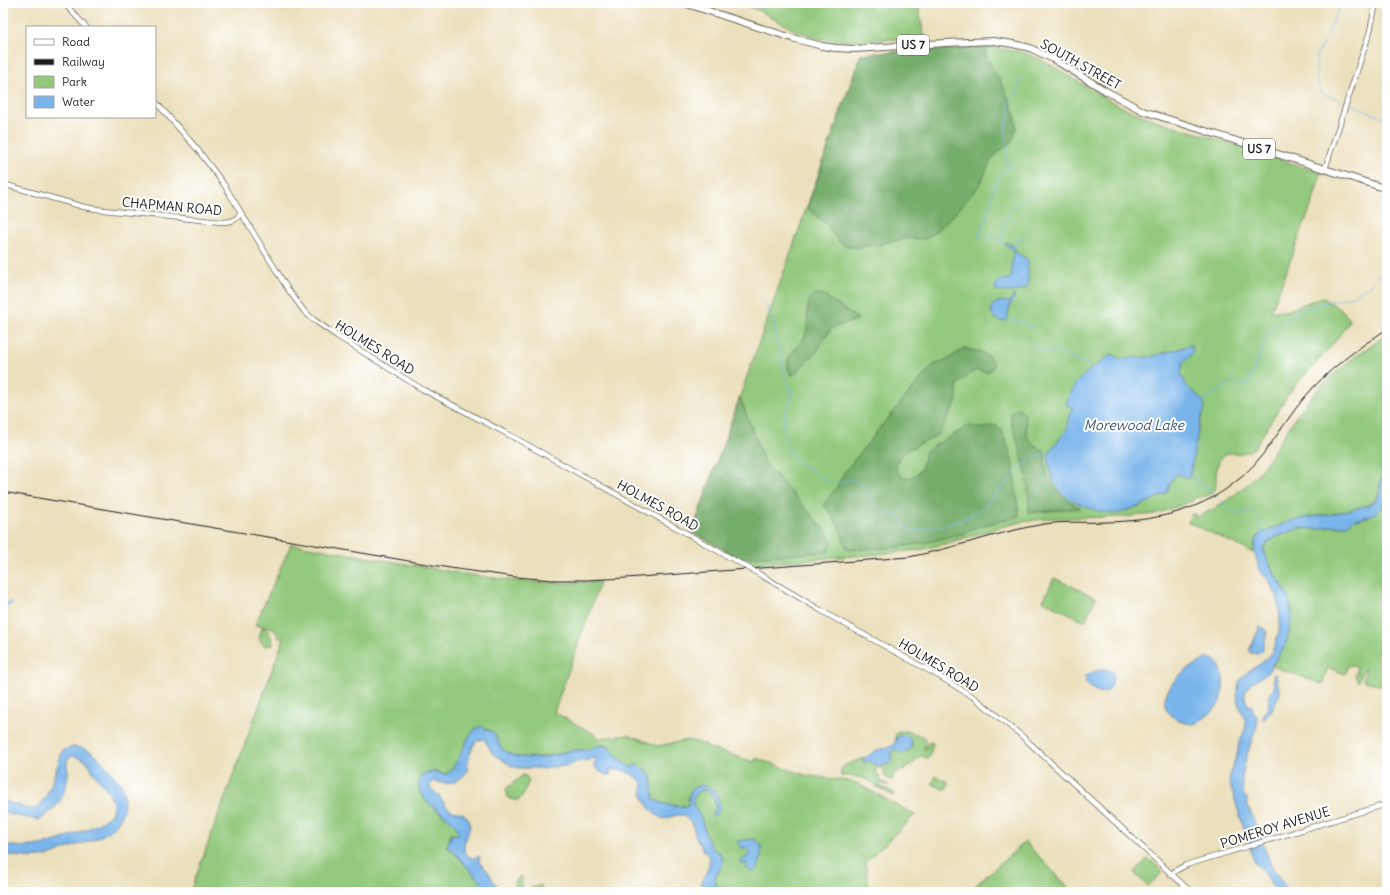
<svg xmlns="http://www.w3.org/2000/svg" width="1390" height="895" viewBox="0 0 1390 895" font-family="Delius,sans-serif">
  <rect width="100%" height="100%" fill="#fff"/>
  <filter id="ink" filterUnits="userSpaceOnUse"><feTurbulence type="fractalNoise" baseFrequency=".025" numOctaves="2"/><feDisplacementMap in="SourceGraphic" scale="8" xChannelSelector="R" yChannelSelector="G"/><feConvolveMatrix kernelMatrix="1 2 1 2 8 2 1 2 1" color-interpolation-filters="sRGB"/></filter>
  <filter id="wash" filterUnits="userSpaceOnUse"><feTurbulence type="fractalNoise" baseFrequency=".012" numOctaves="4" result="noise"/><feDisplacementMap in="SourceGraphic" scale="16" xChannelSelector="R" yChannelSelector="G"/><feGaussianBlur stdDeviation="0.9" result="paint"/><feColorMatrix in="noise" values="0 0 0 0 0 0 0 0 0 0 0 0 0 0 0 0 0 1.4 0 .05"/><feComposite in="paint" operator="in"/></filter>
  <g filter="url(#wash)">
    <rect width="100%" height="100%" fill="#ebe0bc"/>
    <path fill="#92c97b" stroke="#57724c" d="M738 3H918L924 38 849 41 821 39 798 32 758 10Z
      M982 47C1002 48 1024 51 1041 60 1073 76 1101 99 1134 112 1164 124 1195 132 1226 142 1258 152 1290 163 1321 173L1313 201 1271 311H1286L1322 297 1343 311 1350 321 1329 349 1291 390 1254 448C1245 454 1237 454 1227 453 1203 469 1233 496 1193 498V501L1155 514 1121 517 1051 518 1021 522 997 528 948 543 919 550 867 555 749 564 692 532 861 54Z
      M1387 334V473C1372 485 1389 500 1361 508L1328 515 1310 517 1285 523 1260 534 1254 545V553L1188 522 1191 514H1196L1195 518C1223 506 1251 485 1268 460 1281 440 1293 419 1308 401 1330 374 1358 354 1387 334Z
      M1387 501V688L1363 680 1366 668 1362 672 1358 682 1355 676 1357 669 1355 666 1353 665 1348 666 1345 674 1328 668 1322 684 1272 666 1285 646 1292 612 1289 599 1283 586 1277 578 1264 553V547L1274 538 1299 528 1319 529 1331 526H1343L1355 519 1358 520 1368 516 1383 507Z
      M291 544 465 574 517 581 563 583 600 582 554 712 596 735V738L630 735 658 746 688 740 706 745V747L754 762 756 758 805 775 854 782 915 815 865 863 870 892H712L716 886 715 878C720 870 725 863 720 853 706 850 705 828 700 816 698 812 693 807 693 803 691 797 697 793 700 790H707C716 798 716 805 716 815L719 799 714 790 706 786H702L690 792 688 798 689 804C682 809 661 804 654 799 651 791 652 782 649 773 643 769 637 765 630 767 627 762 622 762 618 758 614 754 611 746 605 745 600 745 595 748 590 749 583 750 576 750 569 751 557 753 545 758 533 758 522 758 509 757 501 748 498 745 498 741 496 737 492 729 484 728 476 728L467 740 463 751 456 765 449 772 443 775C436 769 429 772 421 775L420 793C424 797 428 803 433 807 441 815 459 821 458 834L456 835 451 834 450 840 447 846 454 852 485 887 488 892H190L284 638H279L274 628 255 625Z
      M1054 578 1096 598 1085 621 1043 601Z
      M262 628H265L269 632 273 643V645L265 646C256 639 260 636 262 628Z
      M906 731C913 733 922 735 926 740L924 750 929 742 933 743 929 758H927L921 756C910 764 908 769 895 773L893 775 894 778 890 780 885 777 884 769 877 767 875 769 877 774 880 776 879 780 889 785 881 784 879 786 893 792 894 796 877 787 872 782 863 778 852 776H841V769L845 765 864 758 865 757 863 762 865 763 870 760C877 770 886 766 893 759L890 753 894 749 906 752 911 748 912 742 896 738 895 740V736L898 732Z
      M523 775 526 776 529 780 524 793 519 800H513L508 797 506 789Z
      M936 776 949 783 945 790 932 784Z
      M1025 842 1073 892H968Z
      M1148 858 1163 872 1148 886 1134 873Z
      M520 876 522 877 521 888 524 892H526L530 888 541 885 542 888 540 891 513 892 516 880Z"/>
    <path fill="#75ad6b" stroke="#486444" d="M986 47V56C996 75 1018 108 1016 129 1015 145 1001 147 993 158 987 166 985 175 980 183 966 204 947 221 928 238 921 240 914 238 907 239 890 240 855 254 841 243 835 239 832 231 828 226 822 219 813 215 807 208L861 54Z
      M816 294H822L857 318V320L834 327 830 330 816 353 803 365 794 375 791 374C780 357 799 348 805 336 811 323 803 310 812 296Z
      M965 348C979 353 986 349 994 364 989 378 982 368 973 372 968 375 963 380 958 384 956 389 958 394 957 399 957 402 941 432 938 434 927 443 911 445 901 456 889 470 904 485 918 473 924 467 922 457 927 450L963 429 968 425C972 426 975 427 978 428 987 430 993 421 1001 428L1011 455 1014 470 1019 516 974 528 962 534 940 539 934 541 900 547 848 550C844 545 844 540 842 535 838 523 832 514 823 505L837 487 844 473 879 429 931 367 936 364 947 360Z
      M740 397 764 462 824 529C831 539 835 541 828 552L739 558 692 532Z
      M1017 409H1020L1024 413C1030 434 1019 438 1045 451 1043 482 1056 494 1081 508L1028 513C1031 479 1021 452 1010 419 1011 413 1011 411 1017 409Z"/>
    <path fill="#79b5eb" stroke="#4a6884" d="M1006 242 1013 246 1018 254 1026 258 1028 260V286C1023 293 1003 293 995 290 996 277 1003 281 1011 278L1013 250 1005 244Z
      M1014 295V300L1010 304 1007 320C1000 323 994 319 991 312 991 301 1000 301 1009 302Z
      M1192 345 1193 352 1183 363 1181 374 1186 385 1203 401 1205 408 1199 425 1190 476 1185 478 1178 474C1169 479 1171 486 1166 493 1154 500 1141 506 1127 510 1124 511 1122 513 1119 513 1101 515 1066 502 1056 486 1050 476 1049 465 1048 454L1067 429 1072 407 1066 404C1075 376 1090 370 1112 354L1119 359 1150 357Z
      M1387 473C1387 493 1390 507 1370 516 1365 517 1360 520 1355 519L1348 524 1343 526H1331L1319 529 1299 528 1274 538 1269 541 1263 548 1264 553 1275 575 1283 586 1289 599 1292 616 1288 637 1283 649 1267 673 1249 685 1245 691V698L1248 705 1252 706 1254 714 1257 716C1258 722 1257 728 1254 733 1249 752 1236 779 1245 798H1247V803L1271 865 1289 892H1276L1263 870 1255 864 1229 781 1230 772 1237 755 1239 743 1246 727 1245 719 1238 703 1237 693 1239 682 1248 671 1257 666 1269 657 1274 647 1279 631 1280 617 1278 598 1267 578 1261 573 1256 559 1254 548 1256 540 1260 534 1290 521 1310 517 1328 515 1366 506 1377 499 1380 492 1381 479Z
      M1260 627 1264 628 1267 633 1262 651 1257 653H1250L1249 650Z
      M1208 658C1226 660 1226 691 1219 703 1216 709 1210 714 1204 718 1201 720 1197 724 1193 724 1186 724 1175 720 1171 715 1164 708 1163 701 1167 693 1177 672 1190 668 1208 658Z
      M1099 670H1109L1113 672C1113 684 1111 697 1096 691 1091 689 1088 686 1086 682L1085 677 1088 674Z
      M1274 674 1276 675 1280 694C1275 700 1275 707 1270 713 1268 716 1265 717 1263 720L1264 713 1269 707V695L1274 689 1273 676Z
      M482 726 485 729 494 733 501 748 509 754 518 757 542 758 569 751 591 749 597 746 604 745 612 750 618 758 625 762 630 767 637 765C640 768 647 770 649 773 654 779 651 791 654 799 661 805 679 808 688 806L689 804C684 780 721 776 720 811L716 815 711 816 712 813 716 811C717 803 714 795 707 790H700C697 793 692 797 693 803 693 807 698 812 700 816 705 828 707 850 720 853 728 868 715 870 715 879 715 885 715 887 713 892H699C702 888 701 884 703 880 706 872 710 867 709 858L697 840 692 823 683 815H677L664 819C653 815 643 803 642 791 642 787 643 784 641 782 636 773 619 768 610 770V775C604 775 596 770 593 764L596 761 595 758 590 759 586 761 576 762 568 766 549 767 545 769 535 768H519L512 766 493 754 484 739C483 739 479 740 477 741 471 745 467 765 467 772 457 783 449 786 434 781 424 788 434 790 438 795 443 800 445 808 453 811 459 813 462 811 467 817 476 829 460 840 465 853L472 858H476L479 856 480 857 479 862 488 871 492 879 502 892H488L485 887 454 852 446 846 448 845V841L450 840 451 834 456 835 458 834C459 813 407 805 421 775L434 771 445 775C463 764 464 730 482 726Z
      M903 735 908 736 911 740V748L904 753H901L896 749 890 753 893 760 888 765 876 766 874 764 871 763 870 760 865 763 863 762 864 758C869 756 871 753 875 751 881 748 888 749 893 745 898 740 894 736 903 735Z
      M74 747C89 747 99 757 108 769 112 775 121 782 123 788 125 795 124 803 123 810 116 838 86 841 63 850 54 854 49 857 40 857 28 858 15 856 3 854V845C15 847 27 847 39 845 52 844 108 824 112 812 113 808 113 804 112 800 109 790 99 781 93 772 92 770 91 767 89 764 86 761 75 754 70 757 65 760 68 769 68 774 66 794 57 811 38 820L13 815 3 811V799C9 804 14 804 20 806 23 807 26 809 29 809 48 812 57 762 63 750Z
      M754 839 762 846 760 863 757 869 753 872 747 869V863L742 864 741 861 748 856 750 850 747 848H741L737 841Z"/>
    <g fill="none" stroke-linecap="round" stroke-linejoin="round">
      <path stroke="#79b5eb" stroke-width="1" d="M1339 3 1338 11 1316 58V78L1321 93 1345 102
        M1348 103 1387 119
        M1008 167 1006 156 1008 147 1005 137 1006 125 1008 121 1010 113 1008 103 1018 92 1021 77
        M1001 174 1015 161
        M1000 175C992 184 992 198 989 209 986 219 983 227 979 236L981 237C993 232 995 242 1003 242
        M1002 242C1001 219 1012 208 1029 195
        M1014 248 1016 244 1017 239 1025 237
        M764 301 774 325 780 351
        M1007 320 1018 321 1023 324 1034 327
        M1033 344 1038 349 1050 351 1057 350 1070 359 1086 363 1093 368
        M781 354 785 375 792 394C790 406 781 416 784 429
        M1203 401 1234 381 1241 386 1248 384 1267 336 1277 323 1316 305 1353 296 1372 284 1387 262
        M784 431 785 441
        M787 445 794 459 814 472
        M818 476C826 481 833 484 842 482 847 481 850 478 854 480 865 484 874 503 881 512 887 514 894 513 899 517 904 521 903 528 910 530 918 532 926 529 934 527 952 524 964 521 979 510 999 496 1024 453 1048 454
        M1190 476 1213 492
        M1220 499C1224 504 1228 510 1233 513 1245 517 1247 501 1258 518 1261 523 1262 528 1261 534"/>
      <path stroke="#79b5eb" stroke-width="3" d="M3 606 11 603"/>
    </g>
  </g>
  <g filter="url(#ink)">
    <g fill="none" stroke-linecap="round" stroke-linejoin="round">
      <g stroke="#646154" stroke-width="6">
        <path id="tertiary" d="M64 3 86 27
          M155 101 198 150 223 183 287 288 304 311 314 320 337 336 422 389 517 439 745 566
          M1325 169 1370 31 1376 3
          M3 184 84 207 103 210 221 222C230 222 236 221 241 213
          M754 571 834 618 937 675 975 698 1022 736 1191 892
          M1171 875 1175 871 1186 865 1387 804"/>
      </g>
      <g stroke="#646154" stroke-width="8">
        <path id="trunk" d="M684 3 792 38 822 46 836 48 854 49 945 43 994 41 1013 44 1030 48 1053 59 1106 91 1143 111 1387 189"/>
      </g>
      <use href="#tertiary" stroke="#fff" stroke-width="4.5"/>
      <use href="#trunk" stroke="#fff" stroke-width="6"/>
      <path stroke="#1c1c1c" stroke-width="1" d="M3 492 450 568 515 577 552 580H587L626 578 909 557C955 548 998 532 1044 524 1065 521 1087 523 1108 522 1152 521 1197 512 1233 484 1264 461 1280 427 1304 398 1327 370 1357 349 1387 329"/>
      <g stroke="#646154" stroke-width="6" stroke-linecap="butt">
        <path id="tertiary-bridge" d="M745 566 754 571"/>
      </g>
      <use href="#tertiary-bridge" stroke="#fff" stroke-width="4.5"/>
    </g>
  </g>
  <g text-anchor="middle" stroke-width="4" stroke-linejoin="round" paint-order="stroke">
    <g fill="#fff" stroke="#606060" stroke-width="1">
      <rect x="897" y="35" width="32" height="20" rx="3"/>
      <rect x="1243" y="139" width="32" height="20" rx="3"/>
    </g>
    <g font-size="12" font-weight="bold" fill="#1c1c1c">
      <text x="913" y="49">US 7</text>
      <text x="1259" y="153">US 7</text>
    </g>
    <g font-size="13" fill="#1c1c1c" stroke="#fff">
      <text transform="translate(1081 64) rotate(29)" y="5">SOUTH STREET</text>
      <text transform="translate(172 206) rotate(5)" y="5">CHAPMAN ROAD</text>
      <text transform="translate(375 347) rotate(32)" y="5">HOLMES ROAD</text>
      <text transform="translate(658 505) rotate(29)" y="5">HOLMES ROAD</text>
      <text transform="translate(939 665) rotate(31)" y="5">HOLMES ROAD</text>
      <text transform="translate(1275 827) rotate(-17)" y="5">POMEROY AVENUE</text>
    </g>
    <g font-size="14" font-style="italic" fill="#41596f" stroke="#fff">
      <text x="1134" y="430">Morewood Lake</text>
    </g>
  </g>
  <rect width="1390" height="895" fill="none" stroke="#fff" stroke-width="16"/>
  <rect x="26" y="26" width="130" height="92" fill="#ffffff" stroke="#a4a4a4"/>
  <rect x="34" y="39" width="20" height="6" fill="#ffffff" stroke="#a4a4a4"/>
  <text x="62" y="46" font-size="12" fill="#1c1c1c">Road</text>
  <rect x="34" y="59" width="20" height="6" fill="#1c1c1c" stroke="#a4a4a4"/>
  <text x="62" y="66" font-size="12" fill="#1c1c1c">Railway</text>
  <rect x="34" y="76" width="20" height="12" fill="#92c97b" stroke="#a4a4a4"/>
  <text x="62" y="86" font-size="12" fill="#1c1c1c">Park</text>
  <rect x="34" y="96" width="20" height="12" fill="#79b5eb" stroke="#a4a4a4"/>
  <text x="62" y="106" font-size="12" fill="#1c1c1c">Water</text>
</svg>
